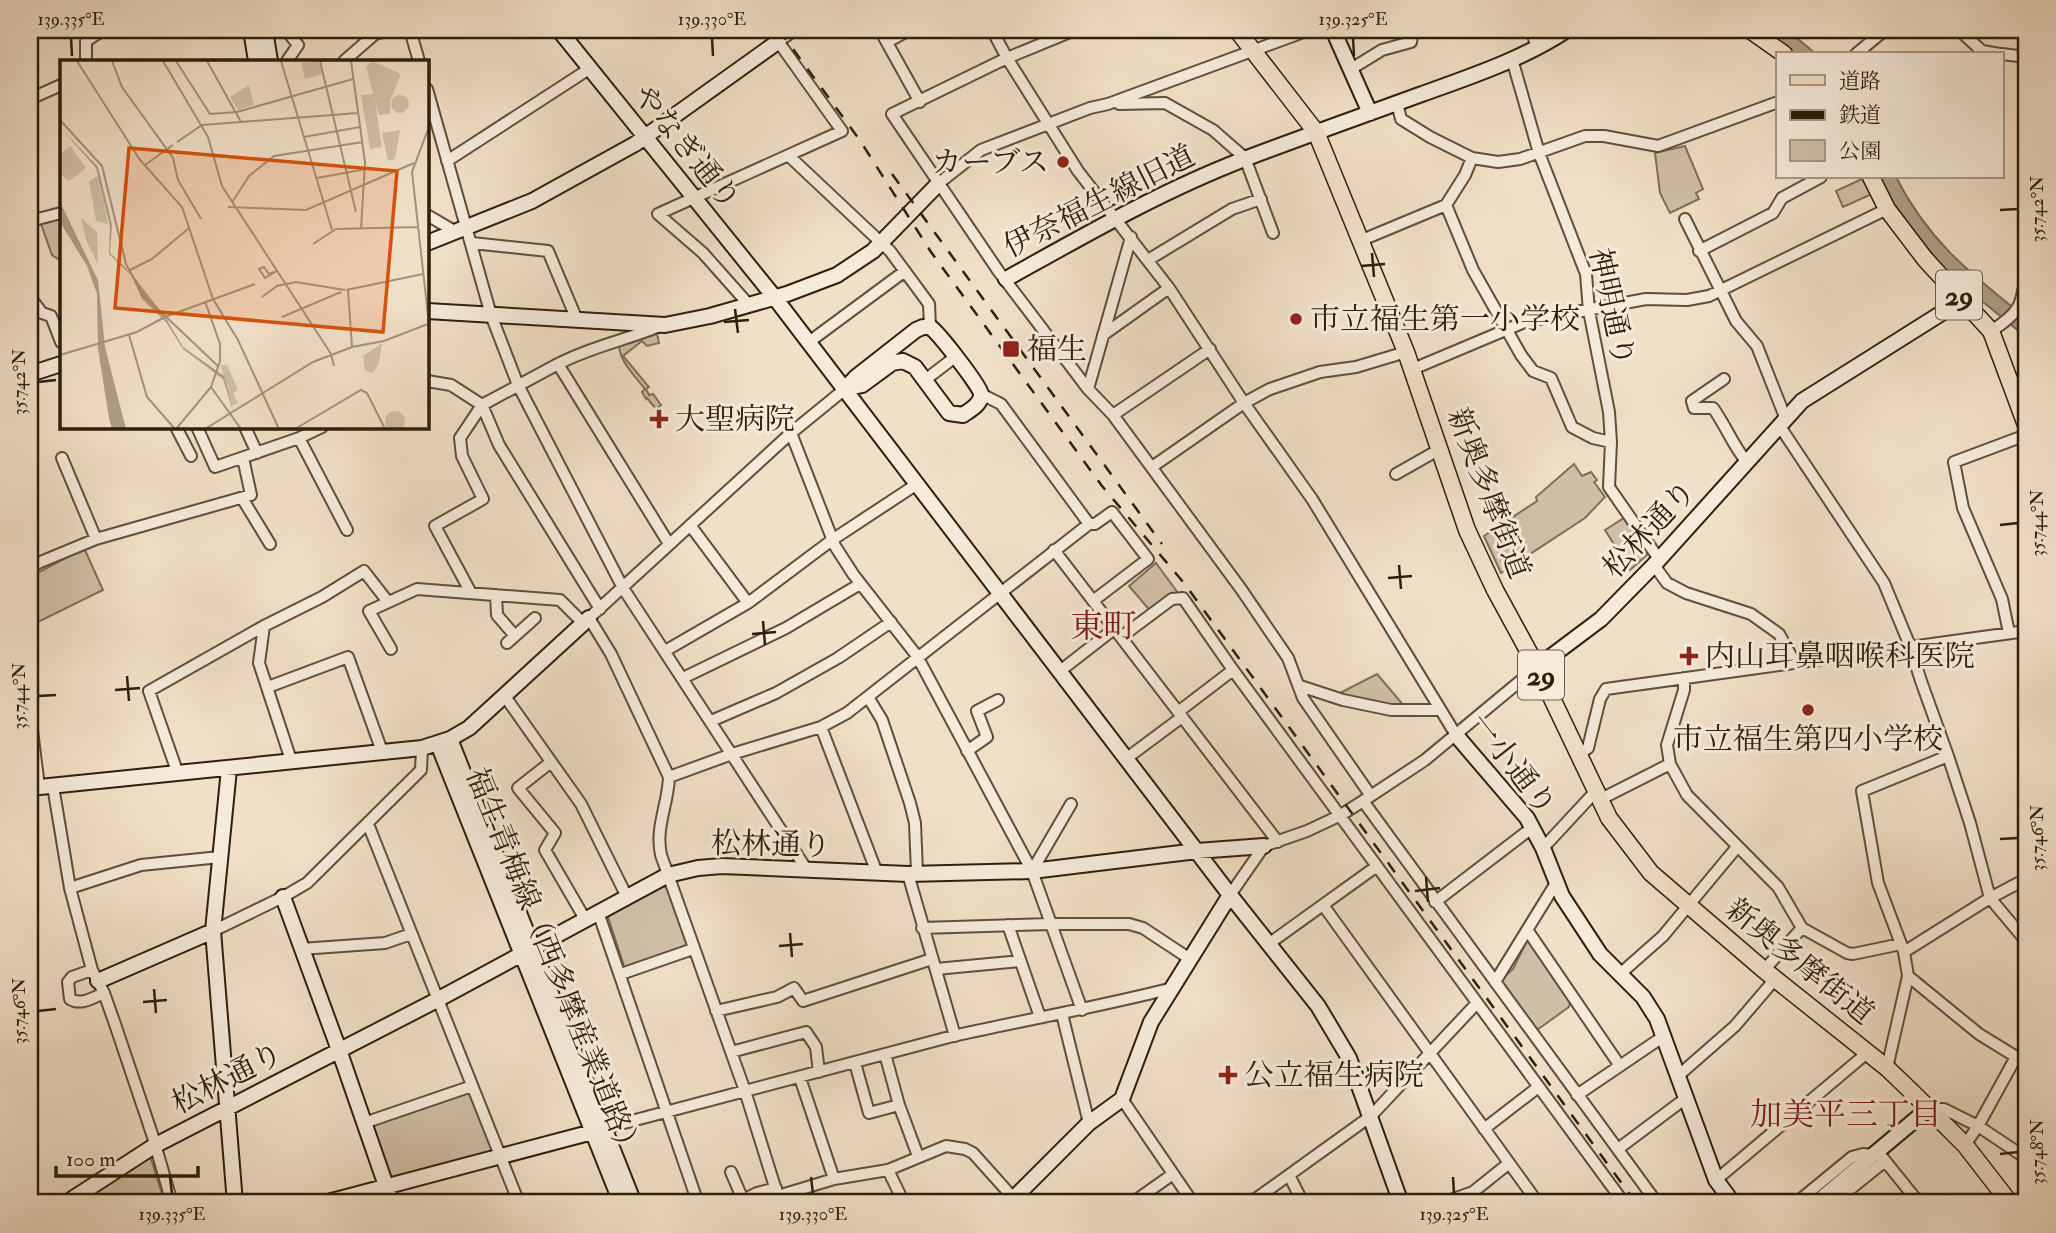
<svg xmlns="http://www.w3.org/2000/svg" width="2056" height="1233" viewBox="0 0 2056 1233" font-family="'IM FELL Double Pica','Noto Serif JP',serif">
  <rect width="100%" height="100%" fill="#f1e0c8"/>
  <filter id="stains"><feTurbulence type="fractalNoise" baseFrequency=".00286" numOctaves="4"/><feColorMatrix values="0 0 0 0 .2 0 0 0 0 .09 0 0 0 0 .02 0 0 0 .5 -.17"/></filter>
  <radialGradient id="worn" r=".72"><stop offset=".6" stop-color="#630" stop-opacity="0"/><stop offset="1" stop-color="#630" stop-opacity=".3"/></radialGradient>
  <path fill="#d0bfa8" stroke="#7f6f58" stroke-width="2" d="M1685 146 1703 189 1696 193 1699 199 1670 213 1660 193 1655 153Z
    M1864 178 1872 194 1843 207 1836 191Z
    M61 217V261L52 255 41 224Z
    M657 334 659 343 647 346 642 341 623 356 649 387 646 389 649 395 653 394 661 405 656 409 647 398 646 399 642 392 645 389C635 376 619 361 619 345Z
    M1574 464 1582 476 1591 472 1597 480 1594 482 1605 497 1585 518 1501 573 1484 536 1537 501 1536 497Z
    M1624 518 1647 555 1630 570 1605 530Z
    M84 548 103 590 30 626V577Z
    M1156 563 1178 593 1152 613 1129 586Z
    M1377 674 1405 707 1372 704 1336 695Z
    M661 885 669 889 691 946 625 969 607 914Z
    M1527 941H1530L1570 1002 1569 1007 1537 1030 1501 986V980L1513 969Z
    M467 1091 470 1092 492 1149 490 1153 389 1179 371 1123Z
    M146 1156 151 1159 165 1203H76Z"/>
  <path fill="#af9e87" stroke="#7b6b55" stroke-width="2" d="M1759 30H1787L1816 54H1792Z
    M1879 177H1896C1929 242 1971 274 2026 318V337L1945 271 1894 206Z"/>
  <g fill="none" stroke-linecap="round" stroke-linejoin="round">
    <g stroke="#5f4f39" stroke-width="14">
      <path id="street" d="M286 30 298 45 287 61
        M410 30 419 61
        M880 30 920 102
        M992 30 1007 58 1078 171 1169 288 1244 403 1312 499 1456 735
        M1075 30 1007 58 892 114 999 272 1088 389 1113 415 1241 589 1288 658 1303 698 1371 796
        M1531 30 1537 47
        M1959 30 1982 51 2000 54
        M779 41 795 30
        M887 42 909 30
        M1856 54 1885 30
        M2002 54 2026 57
        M1512 59 1539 153 1586 274 1589 311 1609 412 1611 442 1609 487 1659 559
        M86 61V41L103 30
        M344 61 375 34 390 30
        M1351 69 1382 50 1411 42 1413 30
        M427 89 491 315 518 385 623 588 807 870
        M30 99 61 85
        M1397 103 1401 119 1430 137 1472 158 1498 162 1520 159 1585 136H1604L1658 146 1778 102
        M1119 104 1165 103 1213 130 1245 158 1273 233
        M789 156 890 251 929 304 930 327
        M447 161 589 69
        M939 183 981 150 1090 108 1108 104 1309 30
        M1446 205 1473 270 1521 355 1533 371 1551 378 1572 427 1593 438 1611 442
        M427 215 456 232
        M1685 219 1736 321 1757 346 1785 417
        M30 221 61 213
        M1362 240 1446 205 1465 175 1472 158
        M472 243 548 251 577 320
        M1699 251 1773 213 1782 198 1821 177
        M1148 260 1232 209 1261 199
        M30 297 42 313 51 316 61 342
        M750 306 703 253 658 214 842 131 770 30
        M1991 331C2020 313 2022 305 2026 273
        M1103 335 1169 288
        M809 342 905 271
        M558 364C590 347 626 340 660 326
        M1413 369 1527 321 1646 299 1687 300 1709 296 1887 209
        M1724 379 1692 401 1694 408H1713C1726 426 1732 444 1746 461
        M925 380 955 357
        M427 381 451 385 482 405 499 445 600 609
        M1088 389 1131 237
        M1113 415 1210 349
        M1779 425 1884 583 1910 646 1921 681 1948 756 1970 823 1990 898 2026 941
        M176 427 191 456
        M197 427 215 467 299 438 322 427
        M245 427 257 453
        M791 433 835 546 853 574 917 656 1032 871 1082 1010
        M299 438 347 530
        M62 458 96 539
        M1152 467 1244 403 1270 389 1320 372 1356 367 1406 352
        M1396 474 1440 449
        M242 498 270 544
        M1089 524H1095L1112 512 1148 559 1093 601
        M690 525 748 603
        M1054 550 1278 842
        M1654 565 1667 583 1686 593 1751 614 1779 634 1795 663
        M30 569 38 563 96 539 251 495 243 458
        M471 593 435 526 483 499 462 456 460 438 482 405 558 364 669 544
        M496 595 497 615 515 636
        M264 626 322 597 364 571 388 602
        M2009 633 2002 599 1963 508 1954 462 2026 435
        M1121 637 1172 599 1183 598 1233 670 1624 1203
        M507 643 535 618
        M391 649 369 611 417 589 560 600 584 624
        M665 651 748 603 832 540 917 484
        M1060 671 1114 629
        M683 678 786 628 860 584
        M1684 678V690L1667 745 1670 764 1687 795 1778 887 1802 928 1847 953 1853 954 1901 944
        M1300 686 1343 700 1391 710H1440
        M268 687 348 657 383 754
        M504 695 581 804 627 897
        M868 697 882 720 910 803 915 823 917 873
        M1178 712 1233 670
        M30 714 39 787
        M711 721 776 693 838 658 891 622
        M821 727 877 873
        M967 751 987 737 977 711 998 700
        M1578 755 1588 748 1600 699 1606 689 2026 631
        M1127 758 1182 717
        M551 762 518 788 555 833 545 850 585 919
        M178 774 149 691 264 626 259 663 292 763
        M669 777 732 754 821 727 847 713 1089 524 1001 404 981 394
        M53 786 70 888 92 970 104 993 115 1024 153 1137 172 1203
        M1599 800 1670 764
        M1363 801 1657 1203
        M368 824 519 1203
        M1543 848 1595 792
        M1032 871 1071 804
        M908 874 955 1036
        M70 888 141 865 220 857
        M1230 895 1264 846 1307 831 1341 815 1363 801 1425 760 1537 667
        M1435 902 1533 827
        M1323 905 1538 1203
        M598 912 698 1203
        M1008 925 1040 1017
        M922 928 1050 924H1129L1143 928 1190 959
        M213 931 283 897 307 883 421 770 422 748
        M1528 931 1620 1066
        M1270 943 1377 866
        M301 949 385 943 411 934
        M1904 952 1990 898 2026 879
        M936 969 1020 961
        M92 970 72 977 68 982 70 999C81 1006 94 997 104 993
        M1764 970 1802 928
        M621 974 693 949
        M1620 974 1663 936 1737 847
        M1908 976 1979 1034 2026 1063
        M1495 982 1556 883
        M716 1011 777 997 794 988 803 1001 932 959
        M1062 1014 1089 1123
        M731 1052 806 1032 816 1047 819 1072
        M885 1054 899 1105 918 1156
        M855 1063 869 1113 899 1105
        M1887 1068 1908 976 1904 952 1878 883 1862 791 1948 756
        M1679 1075 1735 1026 1776 978
        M800 1078 834 1179
        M1577 1095 1664 1036
        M1122 1099 1193 1203
        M1928 1109H1944L1978 1126 2026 1158
        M364 1123 472 1086
        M605 1128 953 1036C1025 1020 1097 1007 1169 989
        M1484 1129 1537 1088
        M1965 1145 1978 1126 2016 1057
        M1618 1149 1686 1098
        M1882 1157 1919 1203
        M888 1170 904 1203
        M731 1172 743 1200 757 1193 776 1188
        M1289 1175 1303 1203
        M1716 1180 1867 1053
        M778 1196 834 1179 888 1170 946 1146 965 1149 973 1153 1017 1202
        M780 1203 745 1091 661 855C655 827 668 805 669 777L611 654 589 618 791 433 845 389
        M1132 1203 1173 1174
        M1250 1203 1371 1116 1476 1004
        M1442 1203 1473 1192 1508 1164
        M1796 1203 1852 1157 1863 1154 1874 1155
        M1833 1203 1885 1161"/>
    </g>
    <g stroke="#2e1f09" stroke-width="18">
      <path id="secondary" d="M251 30 256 61
        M265 30 270 61
        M559 30 775 298 1230 895 1318 1006 1349 1058 1401 1203
        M1333 30 1370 113
        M427 243 532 201 635 144 779 41
        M1006 279C1085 235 1163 190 1247 158 1305 136 1364 115 1422 94 1472 76 1523 59 1567 30
        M427 311 665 325 710 316 787 294 837 275 873 251 939 183
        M923 327H930C938 332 980 386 981 394 982 404 970 410 963 415L949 413 915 367 903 361 892 363 862 385 845 389 856 377 916 330Z
        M30 374 61 364
        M1537 667 1601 619 1654 565 1802 401 1964 299
        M1456 735 1527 818 1543 848 1562 896 1600 954 1643 997 1657 1019 1716 1180 1733 1203
        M450 739 634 1203
        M438 744 621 1203
        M229 769 213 931 235 1203
        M30 788 422 748 450 739 469 728 589 618
        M283 897 339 1050 392 1203
        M98 981 213 931
        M66 1203 154 1146 437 1000 668 875 698 868 722 866 908 874 1032 871 1197 851 1264 846
        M324 1203 600 1130
        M1009 1203 1089 1123 1122 1099 1151 1022 1230 895
        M1816 1203 1928 1109"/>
    </g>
    <g stroke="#2e1f09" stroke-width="19">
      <path id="primary" d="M1237 30 1316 132 1406 352 1467 530 1495 590 1537 667 1609 818 1651 873 1764 970 1887 1068 1912 1092 1965 1145 2010 1203
        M1750 30 1784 54
        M1871 177 1887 209 1925 259 1991 331 2026 425"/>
    </g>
    <use href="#street" stroke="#f6ebdb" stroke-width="10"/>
    <use href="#secondary" stroke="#f6ebdb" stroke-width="14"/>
    <use href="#primary" stroke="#f1e0c8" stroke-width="16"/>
    <path stroke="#2e1f09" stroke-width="2.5" stroke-dasharray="12 12" stroke-linecap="butt" d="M779 30 859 139 931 252 1102 486 1184 583 1636 1203
      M892 174 1162 544
      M30 804C37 891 39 974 30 1061"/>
  </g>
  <path fill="none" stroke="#2e1f09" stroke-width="2.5" d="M71 38 72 56M712 38 713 56M1353 38 1354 56M2000 210 2018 209M1372 253 1374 277M1361 266 1385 264M735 309 738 333M724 322 749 320M38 382 56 380M2000 525 2018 523M1399 565 1401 589M1388 578 1412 576M763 621 765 645M752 634 776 632M127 676 129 701M115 690 140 688M38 696 56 695M2000 839 2018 838M1426 877 1428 902M1415 891 1440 888M790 933 792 957M779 946 803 944M154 989 156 1013M143 1002 167 1000M38 1011 56 1009M2000 1154 2018 1152M170 1177 172 1194M811 1177 813 1194M1453 1177 1454 1194"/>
  <g fill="#8f2418" stroke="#f6ebdb" stroke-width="2.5">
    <circle cx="1063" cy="162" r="7"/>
    <circle cx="1296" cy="319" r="7"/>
    <rect x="1002" y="340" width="18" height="18" rx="3.5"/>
    <path d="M655.5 408.5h7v7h7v7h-7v7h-7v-7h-7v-7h7z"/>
    <path d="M1685.5 645.5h7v7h7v7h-7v7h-7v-7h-7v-7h7z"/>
    <circle cx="1808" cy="710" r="7"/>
    <path d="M1224.5 1064.5h7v7h7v7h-7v7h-7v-7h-7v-7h7z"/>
  </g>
  <g text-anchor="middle" stroke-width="6" stroke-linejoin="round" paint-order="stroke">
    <g fill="#f6ebdb" stroke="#6a5c48" stroke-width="2">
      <rect x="1936" y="270.5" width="46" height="49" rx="5"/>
      <rect x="1518" y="650.5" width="46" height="49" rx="5"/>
    </g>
    <g font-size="28" font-weight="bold" fill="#2e1f09">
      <text x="1959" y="305">29</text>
      <text x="1541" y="685">29</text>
    </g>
    <g font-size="30" fill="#2e1f09" stroke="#f6ebdb">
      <text transform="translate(687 147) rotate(51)" y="10">やなぎ通り</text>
      <text transform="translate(1099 201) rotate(-27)" y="10">伊奈福生線旧道</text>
      <text transform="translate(1612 307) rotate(78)" y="10">神明通り</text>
      <text transform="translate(1489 493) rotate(69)" y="10">新奥多摩街道</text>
      <text transform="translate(1649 529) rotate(-47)" y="10">松林通り</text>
      <text transform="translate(1513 764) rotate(52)" y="10">一小通り</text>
      <text transform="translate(771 844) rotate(1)" y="10">松林通り</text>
      <text transform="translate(1800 961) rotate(39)" y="10">新奥多摩街道</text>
      <text transform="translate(554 964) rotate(68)" y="10">福生青梅線（西多摩産業道路）</text>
      <text transform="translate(227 1078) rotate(-27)" y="10">松林通り</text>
    </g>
    <g font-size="30" fill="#2e1f09" stroke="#f6ebdb" text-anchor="start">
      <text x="1049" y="172" text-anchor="end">カーブス</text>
      <text x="1310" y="329">市立福生第一小学校</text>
      <text x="1027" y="359">福生</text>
      <text x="675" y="429">大聖病院</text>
      <text x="1705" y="666">内山耳鼻咽喉科医院</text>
      <text x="1808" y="749" text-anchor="middle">市立福生第四小学校</text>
      <text x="1244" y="1085">公立福生病院</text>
    </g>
    <g font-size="32" fill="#7a1f14" stroke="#f6ebdb">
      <text x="1846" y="1125">加美平三丁目</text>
    </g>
    <g font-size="33" fill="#7a1f14" stroke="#f6ebdb">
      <text x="1103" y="637">東町</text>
    </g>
  </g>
  <g transform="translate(60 60)">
    <rect width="369" height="369" fill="#f1e0c8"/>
    <path d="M259 1 262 14 245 19 241 3ZM312 1 341 14 330 41V54L319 55 306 7ZM189 25 194 45 178 50 170 37ZM314 34 322 87 310 89 301 35ZM331 44a9 9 0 1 1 18 0a9 9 0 1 1-18 0ZM340 70 335 99 328 101 322 73ZM10 86 26 108 9 121 0 114V95ZM38 116 45 148 48 164 36 161 29 121ZM21 158 37 172 38 204 26 180ZM322 283 319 303 313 313 305 311 303 296ZM161 305H167L178 330 173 333 178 343 171 346ZM325 361a10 10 0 1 1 20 0a10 10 0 1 1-20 0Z" fill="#d0bfa8"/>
    <path d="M0 67 38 107 52 165 50 193 72 214 107 260 123 287 164 316 174 354 163 319 123 289 106 262 82 239 71 215 49 194 50 166 36 108ZM0 142 38 220 45 287 66 369H52L49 358 38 289 37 234 27 206 0 162Z" fill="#af9e87"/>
    <path fill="none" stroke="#a3937c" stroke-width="2" d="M17 1 80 100 122 147 153 239 178 280 219 369M52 1 62 27 113 98 118 120 141 159M103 1 148 77 162 126 271 294 274 306M116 1 150 54 177 52 293 19M147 1 181 62M221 1 272 170M260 1 296 152M291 1 305 102 301 169M0 60 42 106 66 204 83 235 159 307M370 64 352 112 370 273M244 77 300 67M117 82 142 65 298 53M85 105 113 85M257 118 306 109M173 141 189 116 214 96 303 82M168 147 246 150 354 103M253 184 276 169 358 167M204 207 209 214 217 211 205 218 199 209ZM70 210 92 199 129 168M286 230 363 214M202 237 217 226 236 222 285 230M105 257 195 224M222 257 281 232M69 275 87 337 115 369M292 287 324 281 368 264M0 295 77 272 105 257M151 327 181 369M116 369 151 327 160 301V284L145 241M145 369 253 302 292 287 288 230M235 369 301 330 307 333 325 369"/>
    <path fill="#d5530c" fill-opacity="0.15" stroke="#d5530c" stroke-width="3.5" d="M69 88 337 111 323 272 55 248Z"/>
    <rect width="369" height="369" fill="none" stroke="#2e1f09" stroke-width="3.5"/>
  </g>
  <rect width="2056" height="1233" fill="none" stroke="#f1e0c8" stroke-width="77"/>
  <rect x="1776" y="52" width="228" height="126" fill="#f6ebdb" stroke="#a69987" stroke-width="2"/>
  <rect x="1790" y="75" width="35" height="10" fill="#f1e0c8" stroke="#a69987" stroke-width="2"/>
  <text x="1839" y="88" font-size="21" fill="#2e1f09">道路</text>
  <rect x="1790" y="110" width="35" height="10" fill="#2e1f09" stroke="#a69987" stroke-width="2"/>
  <text x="1839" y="122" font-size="21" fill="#2e1f09">鉄道</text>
  <rect x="1790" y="140" width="35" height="21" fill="#d0bfa8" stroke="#a69987" stroke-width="2"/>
  <text x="1839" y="158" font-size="21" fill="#2e1f09">公園</text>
  <path d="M56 1166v10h142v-10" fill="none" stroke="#2e1f09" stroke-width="3.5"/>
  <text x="66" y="1166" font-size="21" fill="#2e1f09" stroke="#f6ebdb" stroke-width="5" paint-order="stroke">100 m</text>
  <rect x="38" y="38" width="1980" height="1156" fill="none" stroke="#2e1f09" stroke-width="2.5"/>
  <g font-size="18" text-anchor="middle" fill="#2e1f09">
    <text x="71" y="25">139.335°E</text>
    <text x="712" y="25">139.330°E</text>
    <text x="1353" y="25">139.325°E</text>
    <text transform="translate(2037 209) rotate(-90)" y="6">35.742°N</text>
    <text transform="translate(19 382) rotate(-90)" y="6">35.742°N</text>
    <text transform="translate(2037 523) rotate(-90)" y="6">35.744°N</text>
    <text transform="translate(19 696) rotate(-90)" y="6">35.744°N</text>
    <text transform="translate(2037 838) rotate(-90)" y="6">35.746°N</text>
    <text transform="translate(19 1011) rotate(-90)" y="6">35.746°N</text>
    <text transform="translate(2037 1152) rotate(-90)" y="6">35.748°N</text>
    <text x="172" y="1220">139.335°E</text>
    <text x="813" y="1220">139.330°E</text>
    <text x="1454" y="1220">139.325°E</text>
  </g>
  <rect width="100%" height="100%" filter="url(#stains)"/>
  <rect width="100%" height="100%" fill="url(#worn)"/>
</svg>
